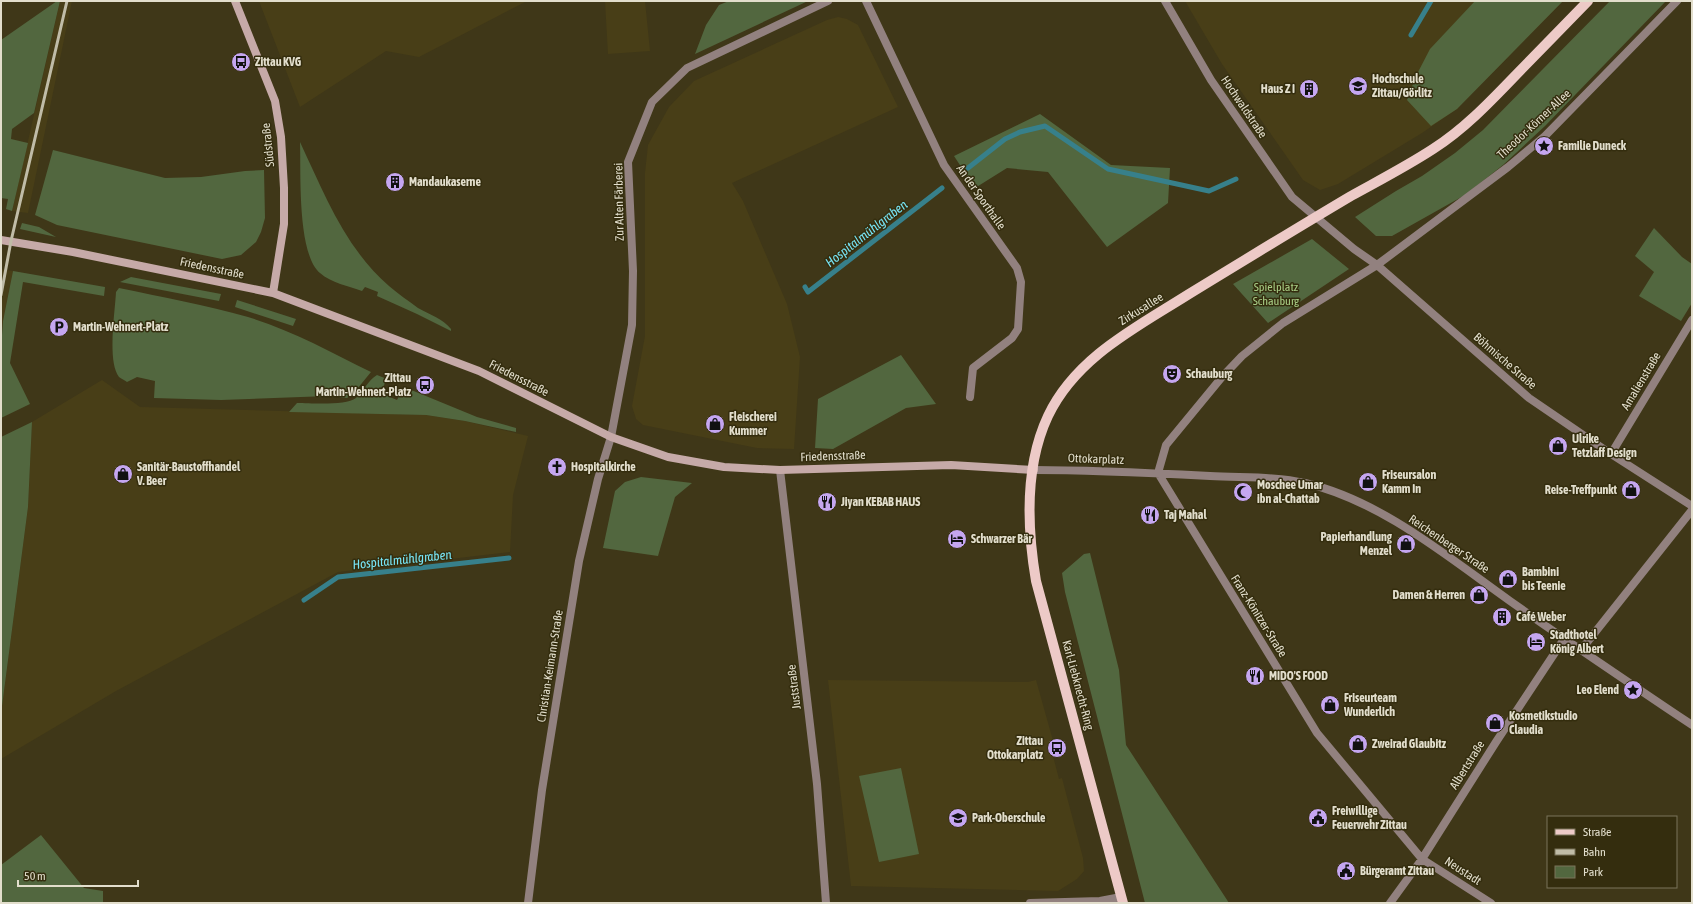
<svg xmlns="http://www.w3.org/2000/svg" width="1693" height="904" viewBox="0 0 1693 904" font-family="'Asap Condensed',sans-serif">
  <rect width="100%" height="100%" fill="#3f3718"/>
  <path fill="#483e17" d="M60 1H72L28 213 12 211Z
    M259 1H527L419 57 386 51 300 107Z
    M605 1H645L650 51 608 54Z
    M1185 1H1563L1457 109 1422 133 1338 184 1320 190 1303 180 1222 64Z
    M838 17 847 19 858 25 898 107 732 183 743 201 787 304 800 357 794 449 757 448 643 425 636 419 632 406 645 336V173L648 145 669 107 694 81 827 20Z
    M1 269 13 271 3 321 1 349Z
    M102 380 140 407 426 415 465 421 528 436 513 495 510 552 338 572 116 691 1 759V714L28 507 32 422Z
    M828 680 1028 682 1036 680 1057 755 1053 756 1059 779 1062 778 1083 858 1084 871 1077 879 1058 891 851 886Z"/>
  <path fill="#52673f" d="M57 1H60L34 113 12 129 11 139 28 143 12 211 6 209 8 199 1 198V40Z
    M729 1H808L695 54 706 25 719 5Z
    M1475 1H1563L1457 109 1431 126 1407 100 1416 76 1430 49Z
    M1610 1H1666L1545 126 1503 165 1465 195 1392 236H1376L1355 217 1396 191 1422 176 1455 153 1483 130Z
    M1040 114 1111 165 1170 168 1168 203 1107 247 1048 172 1007 168 975 188 954 156Z
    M300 142C324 193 345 248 389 286 398 294 409 301 418 308 429 314 443 319 451 329V331L417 314 377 296 378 292 365 287 362 291C349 286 331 283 320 273 297 254 301 172 300 142Z
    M53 150 165 178 201 177 245 171 264 170 265 218 261 232 256 242 241 255 222 259 57 225 35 215Z
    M22 223 39 227 56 237 20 229Z
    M1654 228 1682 257 1692 264V303L1681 321 1639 296 1654 272 1635 256Z
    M1312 239 1349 269 1268 323 1233 284Z
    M13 271 105 287 104 296 23 282 10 363 30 404 1 418V349L3 321Z
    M131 277 221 294 219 301 120 282Z
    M119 288C162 297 206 305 248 317 291 330 331 352 371 372L353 394 347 398 328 396 221 400 154 398 155 381 137 377 127 382C125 380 121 379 119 377 107 362 115 312 116 292Z
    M237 300 296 319 293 326 235 307Z
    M901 355 936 404 906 408 833 449 815 448 818 399Z
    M377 375 387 379 380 393 397 400 404 387 477 417 516 428V432L465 421 426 415 289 412 297 403C311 403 346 406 356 398 364 391 368 380 377 375Z
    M32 422 28 507 1 714V437Z
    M641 477 692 483 675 497 658 556 603 548 615 491 625 482Z
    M1090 553 1119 670 1126 745 1229 903H1145L1065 592 1062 573 1084 554Z
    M901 768 919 854 879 862 859 776Z
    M41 835 84 888 103 891V903H1V865Z"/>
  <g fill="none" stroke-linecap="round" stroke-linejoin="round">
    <path stroke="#37808b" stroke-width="5" d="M1411 35 1431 1
      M968 168 1005 139 1020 132 1045 126 1108 169 1209 191 1236 179
      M805 287 808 292 942 188
      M304 600 338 577 509 558"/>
    <path stroke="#92817f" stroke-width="8" d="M866 1 944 165 1017 268 1021 282 1018 329 1012 338 973 368 970 397
      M1165 1 1211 80 1292 197 1354 249 1377 265 1529 398 1611 454 1692 506
      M1611 454 1692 320
      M780 470 817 784 826 903
      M1034 470C1092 470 1151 473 1210 476 1241 478 1274 476 1305 483 1380 500 1448 557 1510 601 1570 643 1631 684 1692 725
      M1158 473 1166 445 1222 377 1242 356 1283 323 1377 265 1508 167 1545 136 1677 1
      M1158 473 1317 733 1422 859 1491 903
      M1581 650 1692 510
      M528 903 542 790 579 561 598 479 611 437 632 325 633 271 628 162 652 102 687 68 828 1
      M1030 903 1100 901 1121 897
      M1390 903 1422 859 1496 742 1564 639"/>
    <path stroke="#c6aaa8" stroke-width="8" d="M235 1 275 101 281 137 284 188V224L273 293
      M1 240 73 252 273 293 479 371 611 437 668 457 724 467 780 470 951 465 1034 470"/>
    <path stroke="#edcac7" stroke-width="10" d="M1123 903 1036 581C1027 528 1025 465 1048 416 1076 357 1137 327 1189 294 1243 261 1297 228 1351 196 1378 181 1407 166 1433 149 1463 130 1489 103 1513 78 1538 52 1563 27 1588 1"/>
    <path stroke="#c0bca7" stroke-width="3" d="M1 295 11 241 67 1"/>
  </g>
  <defs>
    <g id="bus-disc" transform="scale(1)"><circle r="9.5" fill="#c5a6f0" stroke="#342d0e"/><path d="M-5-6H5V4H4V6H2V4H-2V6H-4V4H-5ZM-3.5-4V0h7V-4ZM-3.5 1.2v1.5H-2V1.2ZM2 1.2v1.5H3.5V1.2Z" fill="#111"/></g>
    <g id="university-disc" transform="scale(1)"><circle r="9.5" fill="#c5a6f0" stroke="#342d0e"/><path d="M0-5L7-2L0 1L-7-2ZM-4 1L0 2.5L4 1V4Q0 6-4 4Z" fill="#111"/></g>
    <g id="building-disc" transform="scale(1)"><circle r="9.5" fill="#c5a6f0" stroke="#342d0e"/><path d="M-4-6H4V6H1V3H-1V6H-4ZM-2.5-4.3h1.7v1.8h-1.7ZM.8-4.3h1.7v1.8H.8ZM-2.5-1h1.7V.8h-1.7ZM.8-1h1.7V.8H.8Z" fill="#111"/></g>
    <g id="sight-disc" transform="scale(1)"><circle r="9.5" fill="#c5a6f0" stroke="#342d0e"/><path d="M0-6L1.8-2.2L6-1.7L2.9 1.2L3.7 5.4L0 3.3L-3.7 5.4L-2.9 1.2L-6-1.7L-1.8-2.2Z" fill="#111"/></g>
    <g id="parking-disc" transform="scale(1)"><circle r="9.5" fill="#c5a6f0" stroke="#342d0e"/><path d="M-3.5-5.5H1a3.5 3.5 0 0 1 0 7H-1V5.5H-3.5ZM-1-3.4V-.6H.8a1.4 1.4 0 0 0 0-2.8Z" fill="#111"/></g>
    <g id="theatre-disc" transform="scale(1)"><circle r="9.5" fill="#c5a6f0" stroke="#342d0e"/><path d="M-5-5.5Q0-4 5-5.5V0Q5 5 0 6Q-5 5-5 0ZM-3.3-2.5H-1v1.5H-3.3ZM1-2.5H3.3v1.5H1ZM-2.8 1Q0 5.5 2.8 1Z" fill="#111"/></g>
    <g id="shop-disc" transform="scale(1)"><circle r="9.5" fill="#c5a6f0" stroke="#342d0e"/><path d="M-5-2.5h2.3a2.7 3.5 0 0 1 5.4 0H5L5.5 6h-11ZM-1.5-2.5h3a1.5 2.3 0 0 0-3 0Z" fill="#111"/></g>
    <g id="church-disc" transform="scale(1)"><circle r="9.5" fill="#c5a6f0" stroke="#342d0e"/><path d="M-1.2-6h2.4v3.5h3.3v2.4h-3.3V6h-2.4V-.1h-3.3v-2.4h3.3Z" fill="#111"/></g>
    <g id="mosque-disc" transform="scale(1)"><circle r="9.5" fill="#c5a6f0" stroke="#342d0e"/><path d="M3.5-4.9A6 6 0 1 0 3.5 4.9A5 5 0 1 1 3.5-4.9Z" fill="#111"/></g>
    <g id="restaurant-disc" transform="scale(1)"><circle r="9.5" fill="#c5a6f0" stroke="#342d0e"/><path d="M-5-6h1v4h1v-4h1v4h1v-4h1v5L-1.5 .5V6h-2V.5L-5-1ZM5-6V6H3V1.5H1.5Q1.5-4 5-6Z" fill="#111"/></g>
    <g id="hotel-disc" transform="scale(1)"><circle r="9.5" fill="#c5a6f0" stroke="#342d0e"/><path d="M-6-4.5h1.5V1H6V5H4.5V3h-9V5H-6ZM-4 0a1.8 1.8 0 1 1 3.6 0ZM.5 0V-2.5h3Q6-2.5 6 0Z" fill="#111"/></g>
    <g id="school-disc" transform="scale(1)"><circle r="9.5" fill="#c5a6f0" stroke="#342d0e"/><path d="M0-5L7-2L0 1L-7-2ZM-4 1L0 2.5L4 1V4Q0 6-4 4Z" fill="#111"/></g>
    <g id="civic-disc" transform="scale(1)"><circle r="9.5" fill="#c5a6f0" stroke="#342d0e"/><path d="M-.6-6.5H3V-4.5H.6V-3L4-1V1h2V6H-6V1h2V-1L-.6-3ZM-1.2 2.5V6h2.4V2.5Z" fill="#111"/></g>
  </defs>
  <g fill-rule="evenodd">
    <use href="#bus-disc" x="241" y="62"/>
    <use href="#university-disc" x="1358" y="86"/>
    <use href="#building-disc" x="1309" y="89"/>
    <use href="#sight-disc" x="1544" y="146"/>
    <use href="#building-disc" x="395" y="182"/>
    <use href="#parking-disc" x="59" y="327"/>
    <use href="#theatre-disc" x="1172" y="374"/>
    <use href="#bus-disc" x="425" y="385"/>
    <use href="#shop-disc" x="715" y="424"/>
    <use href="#shop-disc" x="1558" y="446"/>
    <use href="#church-disc" x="557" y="467"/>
    <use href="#shop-disc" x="123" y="474"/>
    <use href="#shop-disc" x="1368" y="482"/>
    <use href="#shop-disc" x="1631" y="490"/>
    <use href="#mosque-disc" x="1243" y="492"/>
    <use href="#restaurant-disc" x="827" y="502"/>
    <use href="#restaurant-disc" x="1150" y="515"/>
    <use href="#hotel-disc" x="957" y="539"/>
    <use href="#shop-disc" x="1406" y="544"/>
    <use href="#shop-disc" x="1508" y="579"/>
    <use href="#shop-disc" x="1479" y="595"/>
    <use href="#building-disc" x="1502" y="617"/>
    <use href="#hotel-disc" x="1536" y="642"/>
    <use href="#restaurant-disc" x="1255" y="676"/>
    <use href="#sight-disc" x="1633" y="690"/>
    <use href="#shop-disc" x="1330" y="705"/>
    <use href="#shop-disc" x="1495" y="723"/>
    <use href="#shop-disc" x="1358" y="744"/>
    <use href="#bus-disc" x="1057" y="748"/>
    <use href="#school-disc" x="958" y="818"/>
    <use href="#civic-disc" x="1318" y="818"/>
    <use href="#civic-disc" x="1346" y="871"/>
  </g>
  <g text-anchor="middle" stroke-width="3" stroke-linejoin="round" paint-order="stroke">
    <g font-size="12" font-weight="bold" fill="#e2decc" stroke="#342d0e" text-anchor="start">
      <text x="255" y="66">Zittau KVG</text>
      <text x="1372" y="83">Hochschule<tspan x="1372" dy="14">Zittau/Görlitz</tspan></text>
      <text x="1295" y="93" text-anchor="end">Haus Z I</text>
      <text x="1558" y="150">Familie Duneck</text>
      <text x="409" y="186">Mandaukaserne</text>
      <text x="73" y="331">Martin-Wehnert-Platz</text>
      <text x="1186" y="378">Schauburg</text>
      <text x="411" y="382" text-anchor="end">Zittau<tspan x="411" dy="14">Martin-Wehnert-Platz</tspan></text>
      <text x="729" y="421">Fleischerei<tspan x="729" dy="14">Kummer</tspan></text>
      <text x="1572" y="443">Ulrike<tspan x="1572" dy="14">Tetzlaff Design</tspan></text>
      <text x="137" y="471">Sanitär-Baustoffhandel<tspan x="137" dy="14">V. Beer</tspan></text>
      <text x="571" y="471">Hospitalkirche</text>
      <text x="1382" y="479">Friseursalon<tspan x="1382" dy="14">Kamm In</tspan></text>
      <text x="1257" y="489">Moschee Umar<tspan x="1257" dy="14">ibn al-Chattab</tspan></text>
      <text x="1617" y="494" text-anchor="end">Reise-Treffpunkt</text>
      <text x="841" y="506">Jiyan KEBAB HAUS</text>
      <text x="1164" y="519">Taj Mahal</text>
      <text x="1392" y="541" text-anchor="end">Papierhandlung<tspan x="1392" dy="14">Menzel</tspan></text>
      <text x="971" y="543">Schwarzer Bär</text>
      <text x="1522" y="576">Bambini<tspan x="1522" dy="14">bis Teenie</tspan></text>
      <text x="1465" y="599" text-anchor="end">Damen &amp; Herren</text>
      <text x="1516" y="621">Café Weber</text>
      <text x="1550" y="639">Stadthotel<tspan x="1550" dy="14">König Albert</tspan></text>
      <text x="1269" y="680">MIDO'S FOOD</text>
      <text x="1619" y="694" text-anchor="end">Leo Elend</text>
      <text x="1344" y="702">Friseurteam<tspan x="1344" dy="14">Wunderlich</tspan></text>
      <text x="1509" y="720">Kosmetikstudio<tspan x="1509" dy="14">Claudia</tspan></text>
      <text x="1043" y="745" text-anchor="end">Zittau<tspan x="1043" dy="14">Ottokarplatz</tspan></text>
      <text x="1372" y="748">Zweirad Glaubitz</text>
      <text x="1332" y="815">Freiwillige<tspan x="1332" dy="14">Feuerwehr Zittau</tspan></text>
      <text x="972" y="822">Park-Oberschule</text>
      <text x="1360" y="875">Bürgeramt Zittau</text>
    </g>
    <g font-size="12" fill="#e2decc" stroke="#342d0e">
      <text transform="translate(1244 107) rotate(56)" y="4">Hochwaldstraße</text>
      <text transform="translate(1534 124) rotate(-43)" y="4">Theodor-Körner-Allee</text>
      <text transform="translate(268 145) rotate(-96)" y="4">Südstraße</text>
      <text transform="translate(981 197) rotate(55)" y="4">An der Sporthalle</text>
      <text transform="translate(619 202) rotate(-91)" y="4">Zur Alten Färberei</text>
      <text transform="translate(212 268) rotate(12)" y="4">Friedensstraße</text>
      <text transform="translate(1141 309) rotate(-32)" y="4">Zirkusallee</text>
      <text transform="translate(1505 361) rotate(41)" y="4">Böhmische Straße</text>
      <text transform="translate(519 378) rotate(27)" y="4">Friedensstraße</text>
      <text transform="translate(1641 381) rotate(-59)" y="4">Amalienstraße</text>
      <text transform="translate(833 456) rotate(-2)" y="4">Friedensstraße</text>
      <text transform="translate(1096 459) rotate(2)" y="4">Ottokarplatz</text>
      <text transform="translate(1449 544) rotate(34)" y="4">Reichenberger Straße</text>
      <text transform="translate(1259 616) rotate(58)" y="4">Franz-Könitzer-Straße</text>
      <text transform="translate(550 666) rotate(-81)" y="4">Christian-Keimann-Straße</text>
      <text transform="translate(1078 685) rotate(75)" y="4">Karl-Liebknecht-Ring</text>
      <text transform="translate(794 687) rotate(-97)" y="4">Juststraße</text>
      <text transform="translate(1467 765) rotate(-58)" y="4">Albertstraße</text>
      <text transform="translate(1463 871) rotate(33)" y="4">Neustadt</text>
    </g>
    <g font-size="12" fill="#a8cd86" stroke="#342d0e">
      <text x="1276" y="291">Spielplatz<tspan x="1276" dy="14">Schauburg</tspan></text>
    </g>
    <g font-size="13" font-style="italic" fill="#78e6f7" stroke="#342d0e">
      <text transform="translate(866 233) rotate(-38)" y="5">Hospitalmühlgraben</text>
      <text transform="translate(402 559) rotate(-6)" y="5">Hospitalmühlgraben</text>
    </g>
  </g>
  <rect width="1693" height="904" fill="none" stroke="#e2decc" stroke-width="4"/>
  <rect x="1547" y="816" width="130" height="72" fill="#342d0e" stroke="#7a745a"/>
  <rect x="1555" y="829" width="20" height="6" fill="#edcac7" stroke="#7a745a"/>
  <text x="1583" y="836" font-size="12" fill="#e2decc">Straße</text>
  <rect x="1555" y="849" width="20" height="6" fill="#c0bca7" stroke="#7a745a"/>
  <text x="1583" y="856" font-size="12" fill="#e2decc">Bahn</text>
  <rect x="1555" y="866" width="20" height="12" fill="#52673f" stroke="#7a745a"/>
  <text x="1583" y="876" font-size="12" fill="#e2decc">Park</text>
  <path d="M18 880v6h120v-6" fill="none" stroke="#e2decc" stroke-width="2"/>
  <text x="24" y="880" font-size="12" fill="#e2decc" stroke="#342d0e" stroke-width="3" paint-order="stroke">50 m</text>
</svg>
